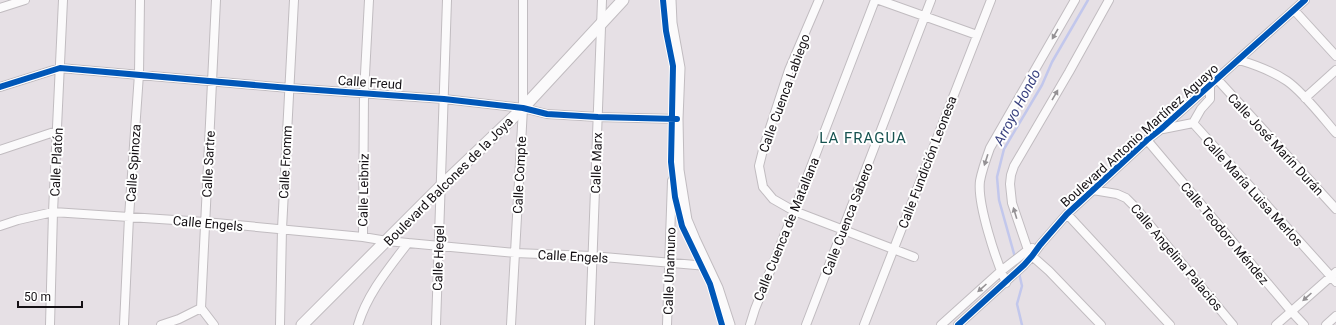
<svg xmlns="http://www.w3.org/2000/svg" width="1336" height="325" viewBox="0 0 1336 325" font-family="Roboto,sans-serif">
  <rect width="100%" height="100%" fill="#e6e0e5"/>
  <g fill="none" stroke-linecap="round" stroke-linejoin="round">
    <path stroke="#c2c7ec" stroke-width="2.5" d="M1018 268 999 200 997 177 1004 149 1042 85 1052 62 1088 0
      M1019 273 1022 286 1017 304 1022 325"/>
    <g stroke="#c1bcc0" stroke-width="10">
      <path id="street" d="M819 0 789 70 764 146 759 166 763 187 773 199 794 211 914 257
        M879 0 977 35
        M0 8 25 0
        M1294 10 1336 56
        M1239 60C1256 65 1272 71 1287 81 1303 92 1323 118 1336 133
        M1217 79 1336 209
        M0 87 60 68 289 88 444 99 523 108 547 114 598 117 677 119
        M1305 98 1336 70
        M1193 123 1201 109 1210 99V86
        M1163 129 1193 123 1336 282
        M1147 140 1291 311 1304 325
        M0 150 57 131
        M1093 190 1117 194 1126 198 1135 207 1233 325
        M1067 214 1170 325
        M0 226 18 220 53 212 205 222 363 237
        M408 243 515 253 592 256 707 266
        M1006 283C996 260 977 204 980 181 982 170 986 159 990 148L1075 0
        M50 325 53 212 63 0
        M124 325 129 217 139 74 140 0
        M161 325 179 319 201 308
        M214 325 201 308 216 0
        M280 325 282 229 294 0
        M358 325C367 294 389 268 408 243L387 241 363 237 364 93 369 0
        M436 325 447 0
        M511 325 523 108V0
        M590 325 602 0
        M667 325 672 181 678 170
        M750 325 755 309 794 211 875 0
        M806 325 931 0
        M864 325 991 0
        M941 325 1001 271 1028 250 1032 248
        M958 325 1024 265 1032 256 1040 245 1067 214 1147 140 1161 129 1305 0
        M1101 325 1049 271 1032 256 1028 250 1012 203 1010 184 1011 175 1014 166 1069 72 1109 0
        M1276 325 1336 272
        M1326 325 1336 316"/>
    </g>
    <g stroke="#c1bcc0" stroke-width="13">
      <path id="secondary" d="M670 0 671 23 679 68 677 119 678 170 686 220 694 239 717 288 729 325
        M302 325 440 187 523 108 623 0"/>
    </g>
    <use href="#street" stroke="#fbfafb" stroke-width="8"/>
    <use href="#secondary" stroke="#fbfafb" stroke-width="11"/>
    <g stroke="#fff" stroke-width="8">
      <path id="cycleway" d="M663 0 666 31 673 66 671 162 675 197 682 226 710 284 722 325
        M0 87 60 68 289 88 444 99 523 108 547 114 598 117 677 119
        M958 325 1024 265 1032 256 1040 245 1067 214 1147 140 1161 129 1305 0"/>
    </g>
    <use href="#cycleway" stroke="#0057b8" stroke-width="6"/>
  </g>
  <defs><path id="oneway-solid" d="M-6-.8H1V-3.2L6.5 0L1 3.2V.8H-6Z"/></defs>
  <g fill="#949194">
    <use href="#oneway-solid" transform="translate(1055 34) rotate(120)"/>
    <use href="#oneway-solid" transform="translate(1055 95) rotate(-60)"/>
    <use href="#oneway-solid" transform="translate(986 160) rotate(108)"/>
    <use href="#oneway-solid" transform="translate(1015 213) rotate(-107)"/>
    <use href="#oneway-solid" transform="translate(982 288) rotate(138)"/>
    <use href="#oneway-solid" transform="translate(1307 297) rotate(138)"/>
  </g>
  <g text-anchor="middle" stroke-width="4" stroke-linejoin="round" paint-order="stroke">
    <g font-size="13" fill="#151115" stroke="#fff">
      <text transform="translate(370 82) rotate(4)" y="5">Calle Freud</text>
      <text transform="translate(784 93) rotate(-70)" y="5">Calle Cuenca Labiego</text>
      <text transform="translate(1139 135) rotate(-42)" y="5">Boulevard Antonio Martínez Aguayo</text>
      <text transform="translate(1276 144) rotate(47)" y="5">Calle José Marín Durán</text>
      <text transform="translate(56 162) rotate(-87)" y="5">Calle Platón</text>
      <text transform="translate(285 162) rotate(-87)" y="5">Calle Fromm</text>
      <text transform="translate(927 162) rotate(-69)" y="5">Calle Fundición Leonesa</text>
      <text transform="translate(133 163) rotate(-86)" y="5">Calle Spinoza</text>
      <text transform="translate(596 163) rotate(-88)" y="5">Calle Marx</text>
      <text transform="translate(208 164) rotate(-87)" y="5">Calle Sartre</text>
      <text transform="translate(519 175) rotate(-87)" y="5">Calle Compte</text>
      <text transform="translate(448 181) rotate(-45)" y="5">Boulevard Balcones de la Joya</text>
      <text transform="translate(363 190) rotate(-89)" y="5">Calle Leibniz</text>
      <text transform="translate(1253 191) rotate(48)" y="5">Calle María Luisa Merlos</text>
      <text transform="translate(847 219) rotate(-69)" y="5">Calle Cuenca Sabero</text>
      <text transform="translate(208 223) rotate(5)" y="5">Calle Engels</text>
      <text transform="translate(786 229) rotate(-68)" y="5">Calle Cuenca de Matallana</text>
      <text transform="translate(1225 233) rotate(50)" y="5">Calle Teodoro Méndez</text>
      <text transform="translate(573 256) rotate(3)" y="5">Calle Engels</text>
      <text transform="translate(1177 257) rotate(50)" y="5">Calle Angelina Palacios</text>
      <text transform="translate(438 258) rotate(-88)" y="5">Calle Hegel</text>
      <text transform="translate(669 271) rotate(-88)" y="5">Calle Unamuno</text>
    </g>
    <g font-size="14" font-style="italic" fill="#39417f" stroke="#fff">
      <text transform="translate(1017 107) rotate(-62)" y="5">Arroyo Hondo</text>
    </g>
    <g font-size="15" letter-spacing="1" fill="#175351" stroke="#fff">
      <text x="863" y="143">LA FRAGUA</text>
    </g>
  </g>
  <path d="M18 301v6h64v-6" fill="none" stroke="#151115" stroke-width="2"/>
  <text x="24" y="301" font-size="12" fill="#151115" stroke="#ffffff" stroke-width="3" paint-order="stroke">50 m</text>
</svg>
